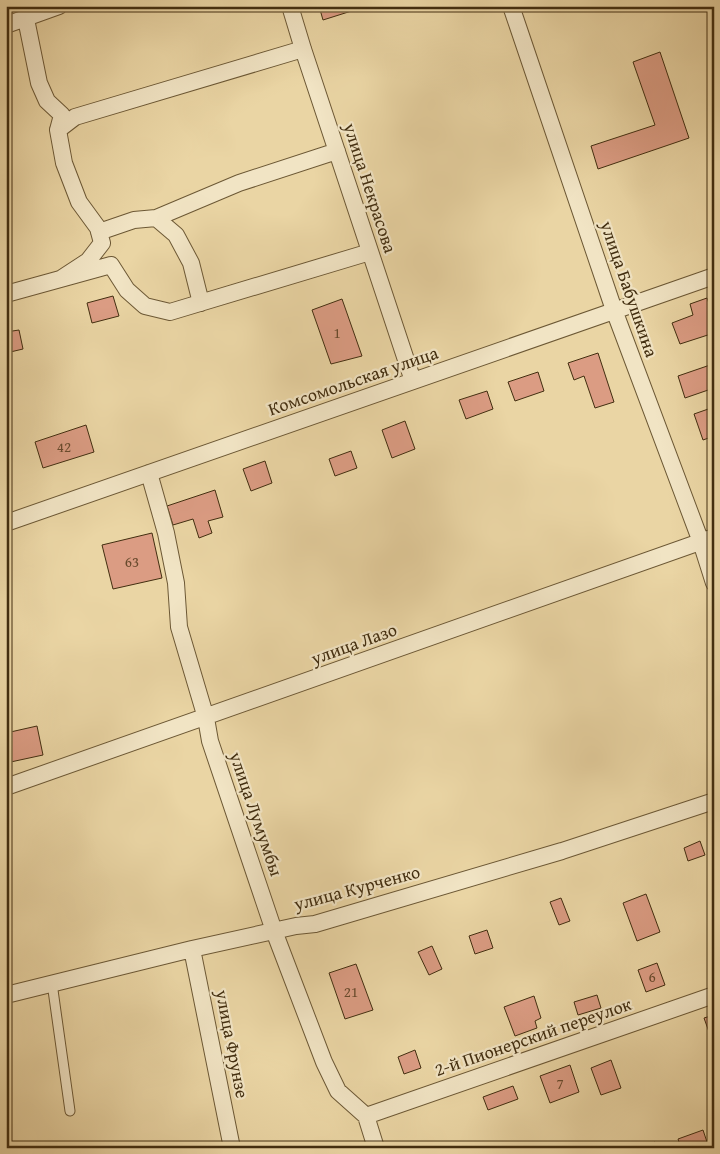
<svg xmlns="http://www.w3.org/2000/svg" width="720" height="1154" viewBox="0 0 720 1154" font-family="'Gentium Book Plus',serif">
  <rect width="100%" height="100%" fill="#ead5a4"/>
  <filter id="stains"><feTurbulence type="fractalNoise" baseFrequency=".004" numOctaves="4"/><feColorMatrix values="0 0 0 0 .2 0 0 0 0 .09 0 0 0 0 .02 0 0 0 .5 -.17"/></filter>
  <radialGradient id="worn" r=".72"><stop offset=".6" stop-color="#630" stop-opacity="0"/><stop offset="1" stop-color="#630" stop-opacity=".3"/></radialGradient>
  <path fill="#db9c83" stroke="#422e10" d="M319 6H361V8L323 20Z
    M660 52 689 138 598 169 591 146 655 125 633 62Z
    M113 296 119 316 92 323 87 303Z
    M707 298 714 317V333L680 344 672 323 693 315 690 304Z
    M342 299 362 356 331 364 312 310Z
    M19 330 23 349 6 353V332Z
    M598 353 614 402 595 408 584 376 574 380 568 363Z
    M713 364 714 388 685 398 678 376Z
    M538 372 544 391 515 401 508 382Z
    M487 391 493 409 466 419 459 400Z
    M714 407V436L703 440 694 414Z
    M405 421 415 449 392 458 382 430Z
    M86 425 94 452 43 468 35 442Z
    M351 451 357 468 335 476 329 459Z
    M265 461 272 483 251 491 243 469Z
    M215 490 223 517 208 521 212 533 199 538 193 519 173 525 167 506Z
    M152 533 162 578 113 589 102 545Z
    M37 726 43 755 6 763V733Z
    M700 841 705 855 688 861 684 848Z
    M646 894 660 932 637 941 623 903Z
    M561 898 570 921 559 925 550 902Z
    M487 930 493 948 475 954 469 936Z
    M432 946 442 969 429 975 418 952Z
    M657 963 665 985 646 992 638 970Z
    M356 964 373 1010 345 1019 329 973Z
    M597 995 601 1008 578 1015 574 1002Z
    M534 996 541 1018 535 1021 537 1028 515 1036 504 1007Z
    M714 1015V1031L709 1032 704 1018Z
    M415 1050 421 1068 404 1074 398 1057Z
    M611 1060 621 1088 601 1095 591 1068Z
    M570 1065 579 1092 550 1103 540 1076Z
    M513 1086 518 1099 488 1110 483 1097Z
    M703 1130 709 1148H681L678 1139Z
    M655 1142 657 1148H640Z"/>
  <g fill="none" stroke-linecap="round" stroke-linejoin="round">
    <g stroke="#6c5835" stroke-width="11">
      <path id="service" d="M52 983 70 1111"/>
    </g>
    <g stroke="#6c5835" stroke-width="18">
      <path id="minor" d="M290 6 303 49 413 381
        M511 6 614 310 701 542 714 583
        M26 19 39 83 47 101 62 115 58 130
        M6 25 59 6
        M156 218 239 183 337 151
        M99 232 134 220 156 218 176 235 191 263 201 303
        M62 278 88 261 102 243 98 228 79 202 64 163 58 130 75 117 303 49
        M6 294 111 265 127 290 145 306 170 312 370 252
        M149 473 166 533 176 583 179 627 206 718 210 741 274 931 324 1062 338 1091 366 1116 376 1148
        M6 523 714 276
        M6 787 714 537
        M192 949 232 1148
        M6 995 192 949 296 926 315 924 562 851 714 801
        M366 1116 714 995"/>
    </g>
    <use href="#service" stroke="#f1e4c4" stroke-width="9"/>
    <use href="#minor" stroke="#f1e4c4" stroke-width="16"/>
  </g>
  <g text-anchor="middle" stroke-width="4.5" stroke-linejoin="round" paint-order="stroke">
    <g font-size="15" fill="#684a2d">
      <text x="337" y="338">1</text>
      <text x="64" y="452">42</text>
      <text x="132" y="567">63</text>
      <text x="652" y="982">6</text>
      <text x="351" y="997">21</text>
      <text x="560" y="1089">7</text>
    </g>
    <g font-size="18" fill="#422e10" stroke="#f1e4c4">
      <text transform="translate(370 188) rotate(72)" y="6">улица Некрасова</text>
      <text transform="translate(629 289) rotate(71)" y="6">улица Бабушкина</text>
      <text transform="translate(353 381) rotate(-19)" y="6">Комсомольская улица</text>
      <text transform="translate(354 644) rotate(-20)" y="6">улица Лазо</text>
      <text transform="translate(256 814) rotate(71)" y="6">улица Лумумбы</text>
      <text transform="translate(357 888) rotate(-15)" y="6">улица Курченко</text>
      <text transform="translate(533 1037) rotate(-19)" y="6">2-й Пионерский переулок</text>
      <text transform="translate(232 1044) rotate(79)" y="6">улица Фрунзе</text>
    </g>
  </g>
  <rect width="720" height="1154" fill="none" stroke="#ead5a4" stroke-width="25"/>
  <rect x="8" y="8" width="705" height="1139" fill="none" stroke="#422e10" stroke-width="2.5"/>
  <rect x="12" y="12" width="695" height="1129" fill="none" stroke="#422e10"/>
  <rect width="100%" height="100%" filter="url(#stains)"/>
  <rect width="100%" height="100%" fill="url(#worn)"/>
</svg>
